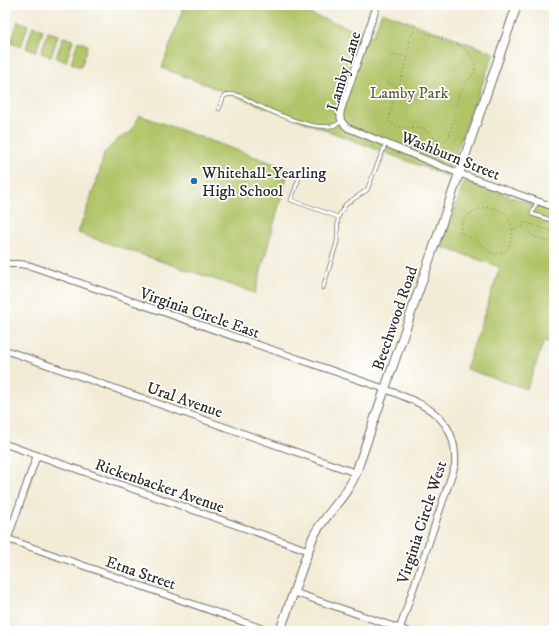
<svg xmlns="http://www.w3.org/2000/svg" width="559" height="636" viewBox="0 0 559 636" font-family="'IM FELL DW Pica',serif">
  <rect width="100%" height="100%" fill="#fff"/>
  <filter id="ink" filterUnits="userSpaceOnUse"><feTurbulence type="fractalNoise" baseFrequency=".025" numOctaves="2"/><feDisplacementMap in="SourceGraphic" scale="8" xChannelSelector="R" yChannelSelector="G"/><feConvolveMatrix kernelMatrix="1 2 1 2 8 2 1 2 1" color-interpolation-filters="sRGB"/></filter>
  <filter id="wash" filterUnits="userSpaceOnUse"><feTurbulence type="fractalNoise" baseFrequency=".012" numOctaves="4" result="noise"/><feDisplacementMap in="SourceGraphic" scale="16" xChannelSelector="R" yChannelSelector="G"/><feGaussianBlur stdDeviation="0.9" result="paint"/><feColorMatrix in="noise" values="0 0 0 0 0 0 0 0 0 0 0 0 0 0 0 0 0 1.4 0 .05"/><feComposite in="paint" operator="in"/></filter>
  <g filter="url(#wash)">
    <rect width="100%" height="100%" fill="#f2ecd7"/>
    <path fill="#b0c468" stroke="#6e784a" d="M184 5H284L373 36 382 12 494 53 447 176 162 68Z
      M18 21 28 25 21 47 11 43Z
      M33 26 43 30 36 52 26 48Z
      M48 32 58 35 51 57 41 53Z
      M63 37 73 40 66 62 56 58Z
      M78 41 88 45 81 67 71 63Z
      M139 115 289 169 255 293 78 233 99 174 104 153 118 139 131 132Z
      M464 182H469L554 212V344L544 341 527 389 466 369 500 267 442 247Z"/>
  </g>
  <g filter="url(#ink)">
    <g fill="none" stroke-linecap="round" stroke-linejoin="round">
      <g stroke="#716f67" stroke-width="4.5">
        <path id="service" d="M219 109 224 96C237 90 248 101 259 106 278 114 323 136 341 122
          M299 178 291 200 338 217
          M537 201 532 214 554 221
          M323 288 337 242 338 217 346 204 367 190 386 143"/>
      </g>
      <g stroke="#716f67" stroke-width="8">
        <path id="minor" d="M377 5 341 110C339 119 341 122 348 128L458 173 554 207
          M5 264H20L31 266 385 389C424 404 458 416 455 465L400 628
          M5 350 356 473
          M5 444 307 550
          M5 538 269 631
          M5 546 37 455
          M293 592 407 631"/>
      </g>
      <g stroke="#716f67" stroke-width="10">
        <path id="tertiary" d="M280 631 313 537C325 514 346 498 356 473L517 5"/>
      </g>
      <path stroke="#716f67" stroke-width="1" stroke-dasharray="1 3" stroke-linecap="butt" d="M415 31H419C440 38 476 43 475 71L459 94 449 137 444 141C433 142 432 132 422 129 412 127 396 131 389 121V116L408 57 410 36Z
        M390 56 399 55 408 57
        M388 83 408 90 405 98
        M523 227 524 222 554 232
        M523 228 533 236 554 244
        M513 229C511 225 510 220 508 217 495 198 460 210 460 232 464 236 469 237 474 239 487 246 489 261 507 250L511 241 513 229 522 227"/>
      <use href="#service" stroke="#fff" stroke-width="3"/>
      <use href="#minor" stroke="#fff" stroke-width="6"/>
      <use href="#tertiary" stroke="#fff" stroke-width="8"/>
    </g>
  </g>
  <circle fill="#1f6fb2" stroke="#fff" stroke-width="1.5" cx="194" cy="181" r="4"/>
  <g text-anchor="middle" stroke-width="3.5" stroke-linejoin="round" paint-order="stroke">
    <g font-size="16" fill="#2b2b2b" stroke="#fff">
      <text transform="translate(343 71) rotate(-73)" y="6">Lamby Lane</text>
      <text transform="translate(451 155) rotate(22)" y="6">Washburn Street</text>
      <text transform="translate(200 312) rotate(19)" y="6">Virginia Circle East</text>
      <text transform="translate(394 318) rotate(-71)" y="6">Beechwood Road</text>
      <text transform="translate(185 399) rotate(19)" y="6">Ural Avenue</text>
      <text transform="translate(160 485) rotate(19)" y="6">Rickenbacker Avenue</text>
      <text transform="translate(421 522) rotate(-72)" y="6">Virginia Circle West</text>
      <text transform="translate(141 572) rotate(19)" y="6">Etna Street</text>
    </g>
    <g font-size="16" fill="#5a6140" stroke="#fff">
      <text x="409" y="98">Lamby Park</text>
    </g>
    <g font-size="16" fill="#2b2b2b" stroke="#fff" text-anchor="start">
      <text x="202" y="178">Whitehall-Yearling<tspan x="202" dy="18">High School</tspan></text>
    </g>
  </g>
  <rect width="559" height="636" fill="none" stroke="#fff" stroke-width="20"/>
</svg>
